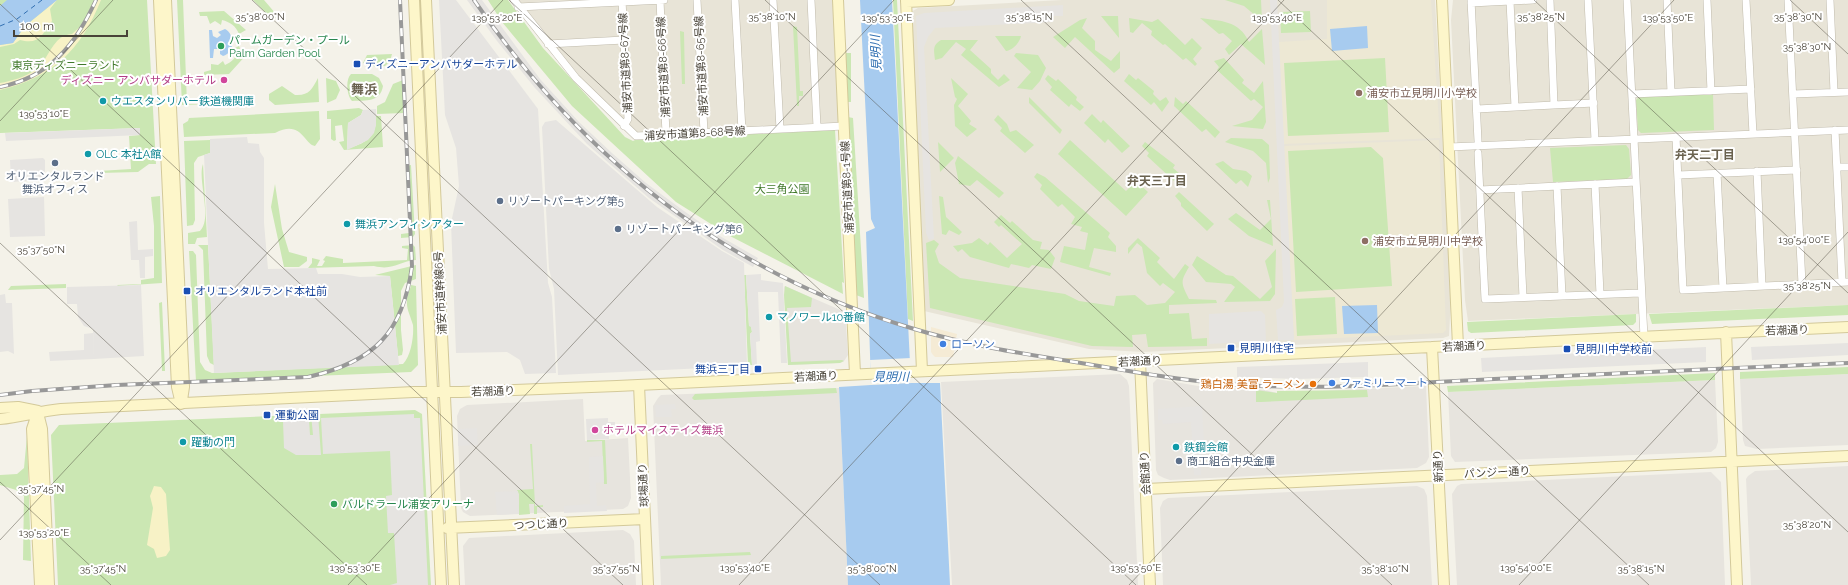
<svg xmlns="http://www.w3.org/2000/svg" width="1848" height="585" viewBox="0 0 1848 585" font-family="Raleway,'Noto Sans JP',sans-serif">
  <rect width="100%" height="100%" fill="#f4f2e9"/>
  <path fill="#e8e4d7" d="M510 0H833L839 120 837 124 628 133 574 79 545 46Z
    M1062 0H1435L1451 297 1449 336 1443 338 1143 352 1089 349 924 311 911 12 918 8Z
    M1453 0H1848V305L1468 321 1465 300 1451 20Z"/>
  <path fill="#f5ebd5" d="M931 327 957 334 953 357H935L933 355 931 352Z"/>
  <path fill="#e7e4de" d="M785 286 845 312 848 355 844 361 840 363 788 365 784 287Z
    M1120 374 1127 380 1129 386 1138 585H952L941 382Z
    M1848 374V445L1757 449 1745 446 1743 440 1740 379Z
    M1157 379 1198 386 1265 390 1277 393V391H1322L1426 386 1429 457 1426 463 1417 468 1170 480 1164 478 1158 475 1156 470 1153 383Z
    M1715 380 1718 442 1716 448 1711 452 1455 462 1451 456 1448 392Z
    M839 388 848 585H661L653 406 658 398 661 395Z
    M583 399 585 441 628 438 631 498 628 506 623 509 470 516 463 512 461 508 457 416 460 409 467 405Z
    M1848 466V585H1751L1746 479 1748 476 1755 471Z
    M1711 472 1721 482 1725 585H1457L1452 494 1457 486 1461 484Z
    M1417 486 1424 489 1427 496 1432 585H1163L1160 508 1163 501 1168 498Z
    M623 530 630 534 634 541 636 585H465L463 546 469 538Z"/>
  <path fill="#ede8d4" d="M1327 0H1431L1440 138 1283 144 1279 42 1327 39Z
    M1439 140 1446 330 1443 333 1294 340 1283 146Z"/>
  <path fill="#cbe7b3" d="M0 0H147L156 164H149L138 172 99 173V171L131 169 129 136 140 135 139 128 0 133Z
    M177 0H183L187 104H214L182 105Z
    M253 0H264L276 14 277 18H271Z
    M488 0H508L543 48 625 137 633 141 635 140 835 130 844 283 842 282 843 294 730 236 676 202 572 106 502 22Z
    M893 0H897L913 321 908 319Z
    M1225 0H1261L1262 21 1244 6Z
    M224 11 246 30 239 34C236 26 230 22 222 20L221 25 215 21 210 24 207 16H200L199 12Z
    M1310 11 1311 32 1281 33 1280 12Z
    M1101 16H1118L1119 38Z
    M1087 18 1082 28 1095 41V50L1111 61 1120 51V68L1114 73 1075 37 1065 48 1053 37 1080 20Z
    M1129 18 1152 22 1158 19 1185 45 1192 38 1202 48 1193 59 1197 64 1195 66 1186 58 1183 60 1165 44 1163 45 1151 35 1152 31 1142 23 1133 33 1130 32Z
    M1200 18C1220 21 1239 20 1249 42L1262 29 1265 65 1241 44 1229 55 1225 49 1232 41 1223 33 1219 34Z
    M793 26 797 27 800 91H803V96H799V106H797Z
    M680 31 684 32 685 84H682Z
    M995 36H1021C1020 42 1013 50 1006 51Z
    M941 40H978L970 50 991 69V73L998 80 1004 74 1010 80 999 87 961 55 966 49 956 42 942 58 935 60C934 51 932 45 941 40Z
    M239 46 241 51 245 52 247 50 248 53 229 74 204 75V72L211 70V64L218 65 223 61 225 65C232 62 236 58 238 50L235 48Z
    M845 53H851V102H847Z
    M1016 53 1038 55 1046 68 1040 81 1032 90 1017 88 1031 72 1014 56Z
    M392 54 390 61 385 66 377 67 363 63 367 55Z
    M1224 58 1244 80 1242 83 1254 93 1263 81 1266 122 1263 129 1232 126 1252 120 1263 107 1254 99 1251 101 1217 70 1219 67 1214 61Z
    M1385 58 1389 132 1288 136 1284 63Z
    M351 74H372L379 78 383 86C380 103 366 100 352 101 347 96 345 80 351 74Z
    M1129 74 1136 80 1138 78 1154 91 1153 94 1160 101 1166 97 1169 102 1162 112 1154 102 1151 105 1124 81Z
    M1048 75 1056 81 1058 79 1077 97 1076 100 1084 107 1080 111 1071 104 1069 107 1050 90 1052 87 1045 79Z
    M318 78 319 102 275 105 269 100V94L282 86 295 95C309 96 312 89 318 78Z
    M326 78 336 81 340 90 336 99 327 103Z
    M951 78 968 94 958 106 971 121 969 124 977 129 967 137 955 126 954 105 957 99 955 97Z
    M403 80 404 113 377 114V106L385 102 393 84Z
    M1713 94 1714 130 1641 133 1638 130 1636 100 1639 97Z
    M1029 97 1062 130 1060 134 1029 103Z
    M1175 97 1183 104 1186 101 1220 132 1215 138 1206 129 1202 132 1174 106Z
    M359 108 363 110 361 115 348 123 347 149C365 143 377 138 376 116H381L383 147 344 150 339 142 344 141 342 125 335 126 336 140 334 141 331 139V119H327V111Z
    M319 111 320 139 315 146C304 145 302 119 275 133L184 137 183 124 188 121 189 118Z
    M1092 114 1101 123 1103 120 1130 146 1122 153 1108 139 1105 143 1084 123Z
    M998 115 1007 124 1010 132 1016 130 1034 145 1025 153 1000 131 1002 128 994 120Z
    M848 117 853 118 864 298 856 295Z
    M1231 138 1262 139 1269 145 1270 178 1268 183 1266 163 1253 151 1225 142Z
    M210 140V153L198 157 194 163 195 220 193 225 187 226 184 141Z
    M1070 140 1126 191 1136 181 1148 192 1126 216 1058 154Z
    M938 142 954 158 940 172Z
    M1145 142 1175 165 1173 168 1180 174 1174 181 1147 156 1149 153 1142 146Z
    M1626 145 1629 149 1631 175 1627 179 1553 182 1550 148Z
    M1371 147 1383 158 1392 286 1296 292 1288 151Z
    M958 156 1004 193 999 198 977 180 970 186 959 184 955 163Z
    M1223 161 1233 169 1246 171 1252 176 1248 187 1241 180 1236 184 1215 164Z
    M203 164 207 237 197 238 195 244H188V233L200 231C213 218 197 180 203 164Z
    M411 165 415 234 413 237 401 238V234L409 233 406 166Z
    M1037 173 1045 177 1110 233 1108 237 1116 246V252L1094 248 1089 267 1111 273 1110 276 1060 262 1064 246 1085 250 1088 233 1080 231 1082 227 1071 224 1075 217 1062 204 1058 207 1040 189 1042 185 1034 177Z
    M275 184 282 229 289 252 307 257V261L299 267H284L271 207Z
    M1179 192 1214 224 1207 231 1181 206V203L1175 196Z
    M160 196 162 283 118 286 117 285 141 284V280L154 278V226L151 197Z
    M939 196 943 197 946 217 962 232 959 235 949 230 946 235 942 234Z
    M1267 200H1270L1273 246 1249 236 1228 219 1236 213 1260 230 1271 219Z
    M1001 215 1010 223 1012 221 1033 240 1042 242 1040 249 1049 250 1055 258 1051 269 1032 265 1029 268 1011 264 1009 268 970 257 962 249 958 252 953 246 972 243 979 238 988 245 990 242 1007 258 1022 244 1001 225 999 227 994 222Z
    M1138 238 1160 258 1157 262 1174 279 1185 264 1189 267C1180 282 1181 283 1189 299L1216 300 1217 303 1169 305V314L1189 313 1192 339 1207 338V346L1148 347 1146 334 1132 335 1133 347 1092 346 930 308 926 243 934 240 939 244 935 251 939 263 960 278 1065 294 1079 301 1114 306 1116 296 1135 295 1147 305 1165 303 1175 292 1163 283 1160 286 1147 273 1142 247 1137 243 1128 254V248Z
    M198 245H208L214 365 210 363 207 356 203 250Z
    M413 245 415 247 416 260C399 261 394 271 374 266L308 268 312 263V258L320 260 317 266H322L325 261 323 260 326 256 343 259V263L407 260 408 249 402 248V246Z
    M1276 249 1275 294 1270 301 1224 302 1235 287 1231 284 1206 282 1192 265 1197 256 1226 275 1233 276 1260 299 1272 287 1265 261Z
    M189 251H193L196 255 200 362 205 370 212 373 403 364C411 356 414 336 413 325 411 317 406 309 407 300 407 296 410 290 411 285L416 286 418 365 411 372 196 381Z
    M416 265V279L405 283 401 291V330L403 350 402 355 398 356 390 276 375 275Z
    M744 275H746L749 326H751L752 332 750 334 752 365H748Z
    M66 284V288L8 290 11 286Z
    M785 286 812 298 811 307 787 308 791 362 842 360 844 361 840 363 788 365 784 295Z
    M1335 297 1337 334 1297 336 1295 299Z
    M162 302 165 371H162L159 303Z
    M1848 305V315L1652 324 1649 314Z
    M1636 314V322L1633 325 1471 333 1468 331 1467 322Z
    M1848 367V374L1740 379V372Z
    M1715 373V380L1448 392 1447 386Z
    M836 388 837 393 694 400 692 398 695 394Z
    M1256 390 1277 393V391L1367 390 1368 397 1261 402H1256Z
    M415 410 422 414 431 585H58L51 435 59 425Z
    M27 436 31 561 23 560 24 496 16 490 0 485V475L17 474 24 468Z
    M587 440H605L607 484H604L602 441 587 442Z
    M530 444H532L535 506 543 505V507H537V514H534V504H529L530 514 519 515V494L517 490 533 489Z
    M750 552 751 555 661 559V556Z"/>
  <path fill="#f7f2c6" d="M57 0 50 9 52 21C42 35 39 45 20 40L14 44 0 47V45L13 43 25 26Z
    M94 0H101C81 50 53 77 0 90V83C12 81 25 77 35 70 50 59 52 35 72 34L83 24Z
    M154 486 161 487 166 494 170 550 166 556 157 558 154 549 147 545 153 508 150 496Z"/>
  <path fill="#e6e4e1" d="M439 0H456L538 109 548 283 552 297 556 373 525 374 520 360 507 352 456 353 451 223 459 186 456 148 445 115Z
    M467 0H482L540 79 579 122 613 154 646 183 684 211 718 235 758 258 753 267 723 250 649 198 587 144 535 88 497 41Z
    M1270 0H1277L1294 340H1278L1276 310 1282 307 1284 302Z
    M1063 5V16H1053V22L935 28 928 37 924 47 934 239 929 240 926 233 916 16 924 13Z
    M376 109V125L374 133 368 140 347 150 348 123 361 115 363 110Z
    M556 120 657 207 722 251 744 263 747 366 558 375 554 289 549 269 542 127 545 122Z
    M140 128V135L6 141 5 133Z
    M247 137 248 143 259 144 260 152 264 158V223L268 269 316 268 318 274H342L360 277 390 276 399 365 214 373 204 155 210 153V139Z
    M43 158 45 160V179L13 182 11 180 10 160Z
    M44 197 45 236 10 237 8 199Z
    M137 221 138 250 153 249V256L145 257V278H140L139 260H131L129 222Z
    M761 274V280L783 283 787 363H781L778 292H758L760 341 756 342 757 365H752L750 334 752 332 751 327 749 326 746 275Z
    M141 285 144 356 94 359 93 329 84 326 78 317 77 304H67V287Z
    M5 294 6 303H12L14 354 8 351 0 352V295Z
    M1261 311 1265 315 1266 341 1209 344V314Z
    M93 333 94 359 50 361 49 352 84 350V334Z
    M1848 343V355L1752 360 1751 347Z
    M1706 347V362L1482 372 1481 358Z
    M1368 362V377L1296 379 1237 377V367Z
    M675 404 676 409H671L672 417H656L655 405Z
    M1202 406 1205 464H1201V475H1194L1191 422 1163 424 1162 420H1158V409Z
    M311 414H318L321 455H296L284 448 283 421 309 420 310 435H313Z
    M414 414V418H420L428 585H390L397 583 394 533H388L386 496 392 495 390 451 323 454 321 418Z
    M608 418V422H615V431H609V439L587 440 586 419Z
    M477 428 478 445 458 446V429Z
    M603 456 604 482 596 483 597 506 606 505 607 511 564 513V506L590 504 589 457Z
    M518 491 519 514 497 515 495 492Z"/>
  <path fill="#a7cbef" d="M7 0H57L25 26 13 43 0 45V6Z
    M860 0H892L911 383H940L950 585H848L839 387 871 385 866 232 875 228 871 219Z
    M1367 26 1368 48 1332 51 1330 29Z
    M225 29C235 34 235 53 223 56L220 54V49H214L213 58H210L209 30H212L213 36 217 38 221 35 218 32Z
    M1377 305 1378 333 1344 334 1342 306Z"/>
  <path fill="#f4f2e9" d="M911 358 912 383 871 385 870 360Z"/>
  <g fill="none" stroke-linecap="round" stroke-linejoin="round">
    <path stroke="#3270b2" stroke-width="1" stroke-dasharray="5 4" stroke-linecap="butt" d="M0 26 17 19 42 0"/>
    <g stroke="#c0bbac" stroke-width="8">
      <path id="street" d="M514 0 576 78 636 136 844 126
        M622 0 628 119 624 126
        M660 0 666 134
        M697 0 704 132
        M735 0 742 131
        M773 0 780 129
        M811 0 817 127
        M1471 0 1478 141
        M1550 0 1554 105
        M1588 0 1595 140
        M1627 0 1644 337
        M1667 0 1671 92
        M1707 0 1711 91
        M1746 0 1753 134
        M1788 0 1802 284
        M1830 0 1834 92
        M1510 1 1515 107
        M1471 3 1533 0
        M518 7 664 0
        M548 44 624 40
        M1632 94 1751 89
        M1793 94 1848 92
        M1477 109 1594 103
        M1835 130 1842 282
        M1676 137 1683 290 1848 282
        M1449 147 1848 130
        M1478 153 1485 299 1640 293
        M1837 167H1848
        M1757 171 1762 286
        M1717 173 1723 288
        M1678 175 1797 170
        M1595 184 1600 294
        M1557 186 1562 296
        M1518 188 1523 297
        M1480 190 1636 182"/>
    </g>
    <g stroke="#d3c99a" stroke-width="12">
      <path id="secondary" d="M159 0 177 387 181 404
        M166 0 184 387 182 400
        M414 0 441 585
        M426 0 454 585
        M838 0 855 374
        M906 0 922 371
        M1442 0 1458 346
        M906 2 949 0
        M1726 332 1737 585
        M1432 347 1444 585
        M1140 361 1150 585
        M639 385 648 585
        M0 408 18 407 38 411
        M38 411 32 429 40 585
        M38 413 42 429 49 585
        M0 419C21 417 40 411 61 409L414 392H461L617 386 1848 327
        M1146 489 1848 456
        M447 528 645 519"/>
    </g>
    <use href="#street" stroke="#fff" stroke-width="7"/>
    <use href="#secondary" stroke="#fdf6ca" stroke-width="10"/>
    <g stroke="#989898" stroke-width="4">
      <path id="rail" d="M474 0C582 158 726 272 911 328 966 345 1024 354 1081 363 1140 373 1200 384 1260 386 1338 389 1416 383 1494 379 1612 374 1730 368 1848 363
        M0 87C50 77 76 44 96 0
        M0 395 32 391 117 385 308 377C374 362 403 333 412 266L400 0"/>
    </g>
    <use href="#rail" stroke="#fff" stroke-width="2.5" stroke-dasharray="8" stroke-linecap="butt"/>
  </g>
  <path fill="none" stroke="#484338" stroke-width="1" stroke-opacity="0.45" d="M252 0 880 585M509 0 1136 585M765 0 1392 585M1021 0 1649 585M1278 0 1848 532M1534 0 1848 293M1790 0 1848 54M0 4 623 585M0 121 113 0M0 243 367 585M0 482 111 585M0 540 503 0M348 585 894 0M739 585 1284 0M1129 585 1674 0M1519 585 1848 232"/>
  <g fill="#2e9e5b" stroke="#fff" stroke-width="1.5">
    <circle cx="221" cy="46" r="4"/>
    <circle cx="334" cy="504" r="4"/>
  </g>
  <g fill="#1a4fb4" stroke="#fff" stroke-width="1.5">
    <rect x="353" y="60" width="8" height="8" rx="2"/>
    <rect x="183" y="287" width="8" height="8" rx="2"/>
    <rect x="1227" y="344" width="8" height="8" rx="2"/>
    <rect x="1563" y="345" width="8" height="8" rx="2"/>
    <rect x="754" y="365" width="8" height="8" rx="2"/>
    <rect x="263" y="411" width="8" height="8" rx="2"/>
  </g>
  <g fill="#d1479c" stroke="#fff" stroke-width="1.5">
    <circle cx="224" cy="80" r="4"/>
    <circle cx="595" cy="430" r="4"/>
  </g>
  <g fill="#8d6e63" stroke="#fff" stroke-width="1.5">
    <circle cx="1359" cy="93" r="4"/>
    <circle cx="1365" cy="241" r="4"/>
  </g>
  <g fill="#0f9aa8" stroke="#fff" stroke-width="1.5">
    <circle cx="103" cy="101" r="4"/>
    <circle cx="88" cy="154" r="4"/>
    <circle cx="347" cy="224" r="4"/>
    <circle cx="769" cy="317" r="4"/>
    <circle cx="183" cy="442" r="4"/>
    <circle cx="1176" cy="447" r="4"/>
  </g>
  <g fill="#5c6f8a" stroke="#fff" stroke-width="1.5">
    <circle cx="55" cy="163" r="4"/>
    <circle cx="500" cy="201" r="4"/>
    <circle cx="618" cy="229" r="4"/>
    <circle cx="1179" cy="461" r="4"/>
  </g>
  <g fill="#3f7fe0" stroke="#fff" stroke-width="1.5">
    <circle cx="943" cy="344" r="4"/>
    <circle cx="1332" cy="383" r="4"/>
  </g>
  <circle fill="#e8710a" stroke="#fff" stroke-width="1.5" cx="1313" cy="384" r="4"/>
  <g text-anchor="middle" stroke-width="4" stroke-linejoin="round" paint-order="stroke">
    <g font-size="11" fill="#27864d" stroke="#fff" text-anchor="start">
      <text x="229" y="44">パームガーデン・プール<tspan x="229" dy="13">Palm Garden Pool</tspan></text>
      <text x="342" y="508">バルドラール浦安アリーナ</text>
    </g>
    <g font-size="11" fill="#484338" stroke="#fff">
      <text transform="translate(625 63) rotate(-93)" y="4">浦安市道第8-67号線</text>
      <text transform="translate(701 66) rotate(-93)" y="4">浦安市道第8-65号線</text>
      <text transform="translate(663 67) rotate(-93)" y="4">浦安市道第8-66号線</text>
      <text transform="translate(695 133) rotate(-3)" y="4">浦安市道第8-68号線</text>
      <text transform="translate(847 187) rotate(-93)" y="4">浦安市道第8-1号線</text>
      <text transform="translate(440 293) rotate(-93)" y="4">浦安市道幹線6号</text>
      <text transform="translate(1787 330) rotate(-2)" y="4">若潮通り</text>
      <text transform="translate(1464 346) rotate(-3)" y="4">若潮通り</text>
      <text transform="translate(1140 361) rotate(-3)" y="4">若潮通り</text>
      <text transform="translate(816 376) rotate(-3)" y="4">若潮通り</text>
      <text transform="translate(493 391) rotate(-2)" y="4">若潮通り</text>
      <text transform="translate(1438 466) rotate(-93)" y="4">新通り</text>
      <text transform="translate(1497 472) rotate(-3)" y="4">パンジー通り</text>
      <text transform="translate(1145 473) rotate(-93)" y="4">会館通り</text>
      <text transform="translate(643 485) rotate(-93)" y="4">球場通り</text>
      <text transform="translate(541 524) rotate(-3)" y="4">つつじ通り</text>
    </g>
    <g font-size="11" fill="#164399" stroke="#fff" text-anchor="start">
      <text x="365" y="68">ディズニーアンバサダーホテル</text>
      <text x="195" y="295">オリエンタルランド本社前</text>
      <text x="1239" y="352">見明川住宅</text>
      <text x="1575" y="353">見明川中学校前</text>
      <text x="750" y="373" text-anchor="end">舞浜三丁目</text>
      <text x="275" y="419">運動公園</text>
    </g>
    <g font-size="11" fill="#41792b" stroke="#fff">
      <text x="66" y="69">東京ディズニーランド</text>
      <text x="782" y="193">大三角公園</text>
    </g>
    <g font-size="11" fill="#b23c85" stroke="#fff" text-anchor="end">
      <text x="216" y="84">ディズニー アンバサダーホテル</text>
      <text x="603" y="434" text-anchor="start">ホテルマイステイズ舞浜</text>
    </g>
    <g font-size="11" fill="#785e54" stroke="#fff" text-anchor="start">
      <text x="1367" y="97">浦安市立見明川小学校</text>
      <text x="1373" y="245">浦安市立見明川中学校</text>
    </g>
    <g font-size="11" fill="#0d838f" stroke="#fff" text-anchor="start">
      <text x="111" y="105">ウエスタンリバー鉄道機関庫</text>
      <text x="96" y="158">OLC 本社A館</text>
      <text x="355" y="228">舞浜アンフィシアター</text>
      <text x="777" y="321">マノワール10番館</text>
      <text x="191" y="446">躍動の門</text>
      <text x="1184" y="451">鉄鋼会館</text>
    </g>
    <g font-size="11" fill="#4e5e75" stroke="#fff" text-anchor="start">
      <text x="55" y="180" text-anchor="middle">オリエンタルランド<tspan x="55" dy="13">舞浜オフィス</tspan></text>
      <text x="508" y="205">リゾートパーキング第5</text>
      <text x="626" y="233">リゾートパーキング第6</text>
      <text x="1187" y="465">商工組合中央金庫</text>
    </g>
    <g font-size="11" fill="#366cbe" stroke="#fff" text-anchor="start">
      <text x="951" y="348">ローソン</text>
      <text x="1340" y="387">ファミリーマート</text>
    </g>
    <g font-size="11" fill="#c56008" stroke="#fff" text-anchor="end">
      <text x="1305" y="388">鶏白湯 美富 ラーメン</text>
    </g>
    <g font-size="12" font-style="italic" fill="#3270b2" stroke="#fff">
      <text transform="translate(876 53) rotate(-93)" y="4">見明川</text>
      <text x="891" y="381">見明川</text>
    </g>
    <g font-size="12" font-weight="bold" fill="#6a624f" stroke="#fff">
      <text x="1705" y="159">弁天二丁目</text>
      <text x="1157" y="185">弁天三丁目</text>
    </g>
    <g font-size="13" font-weight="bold" fill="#6a624f" stroke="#fff">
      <text x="364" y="94">舞浜</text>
    </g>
  </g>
  <g font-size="10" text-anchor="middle" fill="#484338" stroke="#fff" stroke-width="4" stroke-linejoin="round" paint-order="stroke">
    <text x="260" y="20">35°38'00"N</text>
    <text x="772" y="20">35°38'10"N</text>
    <text x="1029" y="20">35°38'15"N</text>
    <text x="1541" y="20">35°38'25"N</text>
    <text x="1798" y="20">35°38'30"N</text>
    <text x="497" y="21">139°53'20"E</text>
    <text x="1277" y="21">139°53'40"E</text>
    <text x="1668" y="21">139°53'50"E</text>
    <text x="887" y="21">139°53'30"E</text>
    <text x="1807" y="50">35°38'30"N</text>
    <text x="44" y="117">139°53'10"E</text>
    <text x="1804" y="243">139°54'00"E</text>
    <text x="41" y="253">35°37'50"N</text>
    <text x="1807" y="289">35°38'25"N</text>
    <text x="41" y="492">35°37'45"N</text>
    <text x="1807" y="528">35°38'20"N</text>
    <text x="44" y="536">139°53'20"E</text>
    <text x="355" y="571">139°53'30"E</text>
    <text x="745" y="571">139°53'40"E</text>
    <text x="1136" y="571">139°53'50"E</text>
    <text x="1526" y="571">139°54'00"E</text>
    <text x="103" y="572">35°37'45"N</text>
    <text x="616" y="572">35°37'55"N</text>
    <text x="872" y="572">35°38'00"N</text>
    <text x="1385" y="572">35°38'10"N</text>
    <text x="1641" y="572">35°38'15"N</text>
  </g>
  <path d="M14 30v6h113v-6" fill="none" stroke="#484338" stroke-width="2"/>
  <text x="20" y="30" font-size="12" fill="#484338" stroke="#ffffff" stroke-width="3" paint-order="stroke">100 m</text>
</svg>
